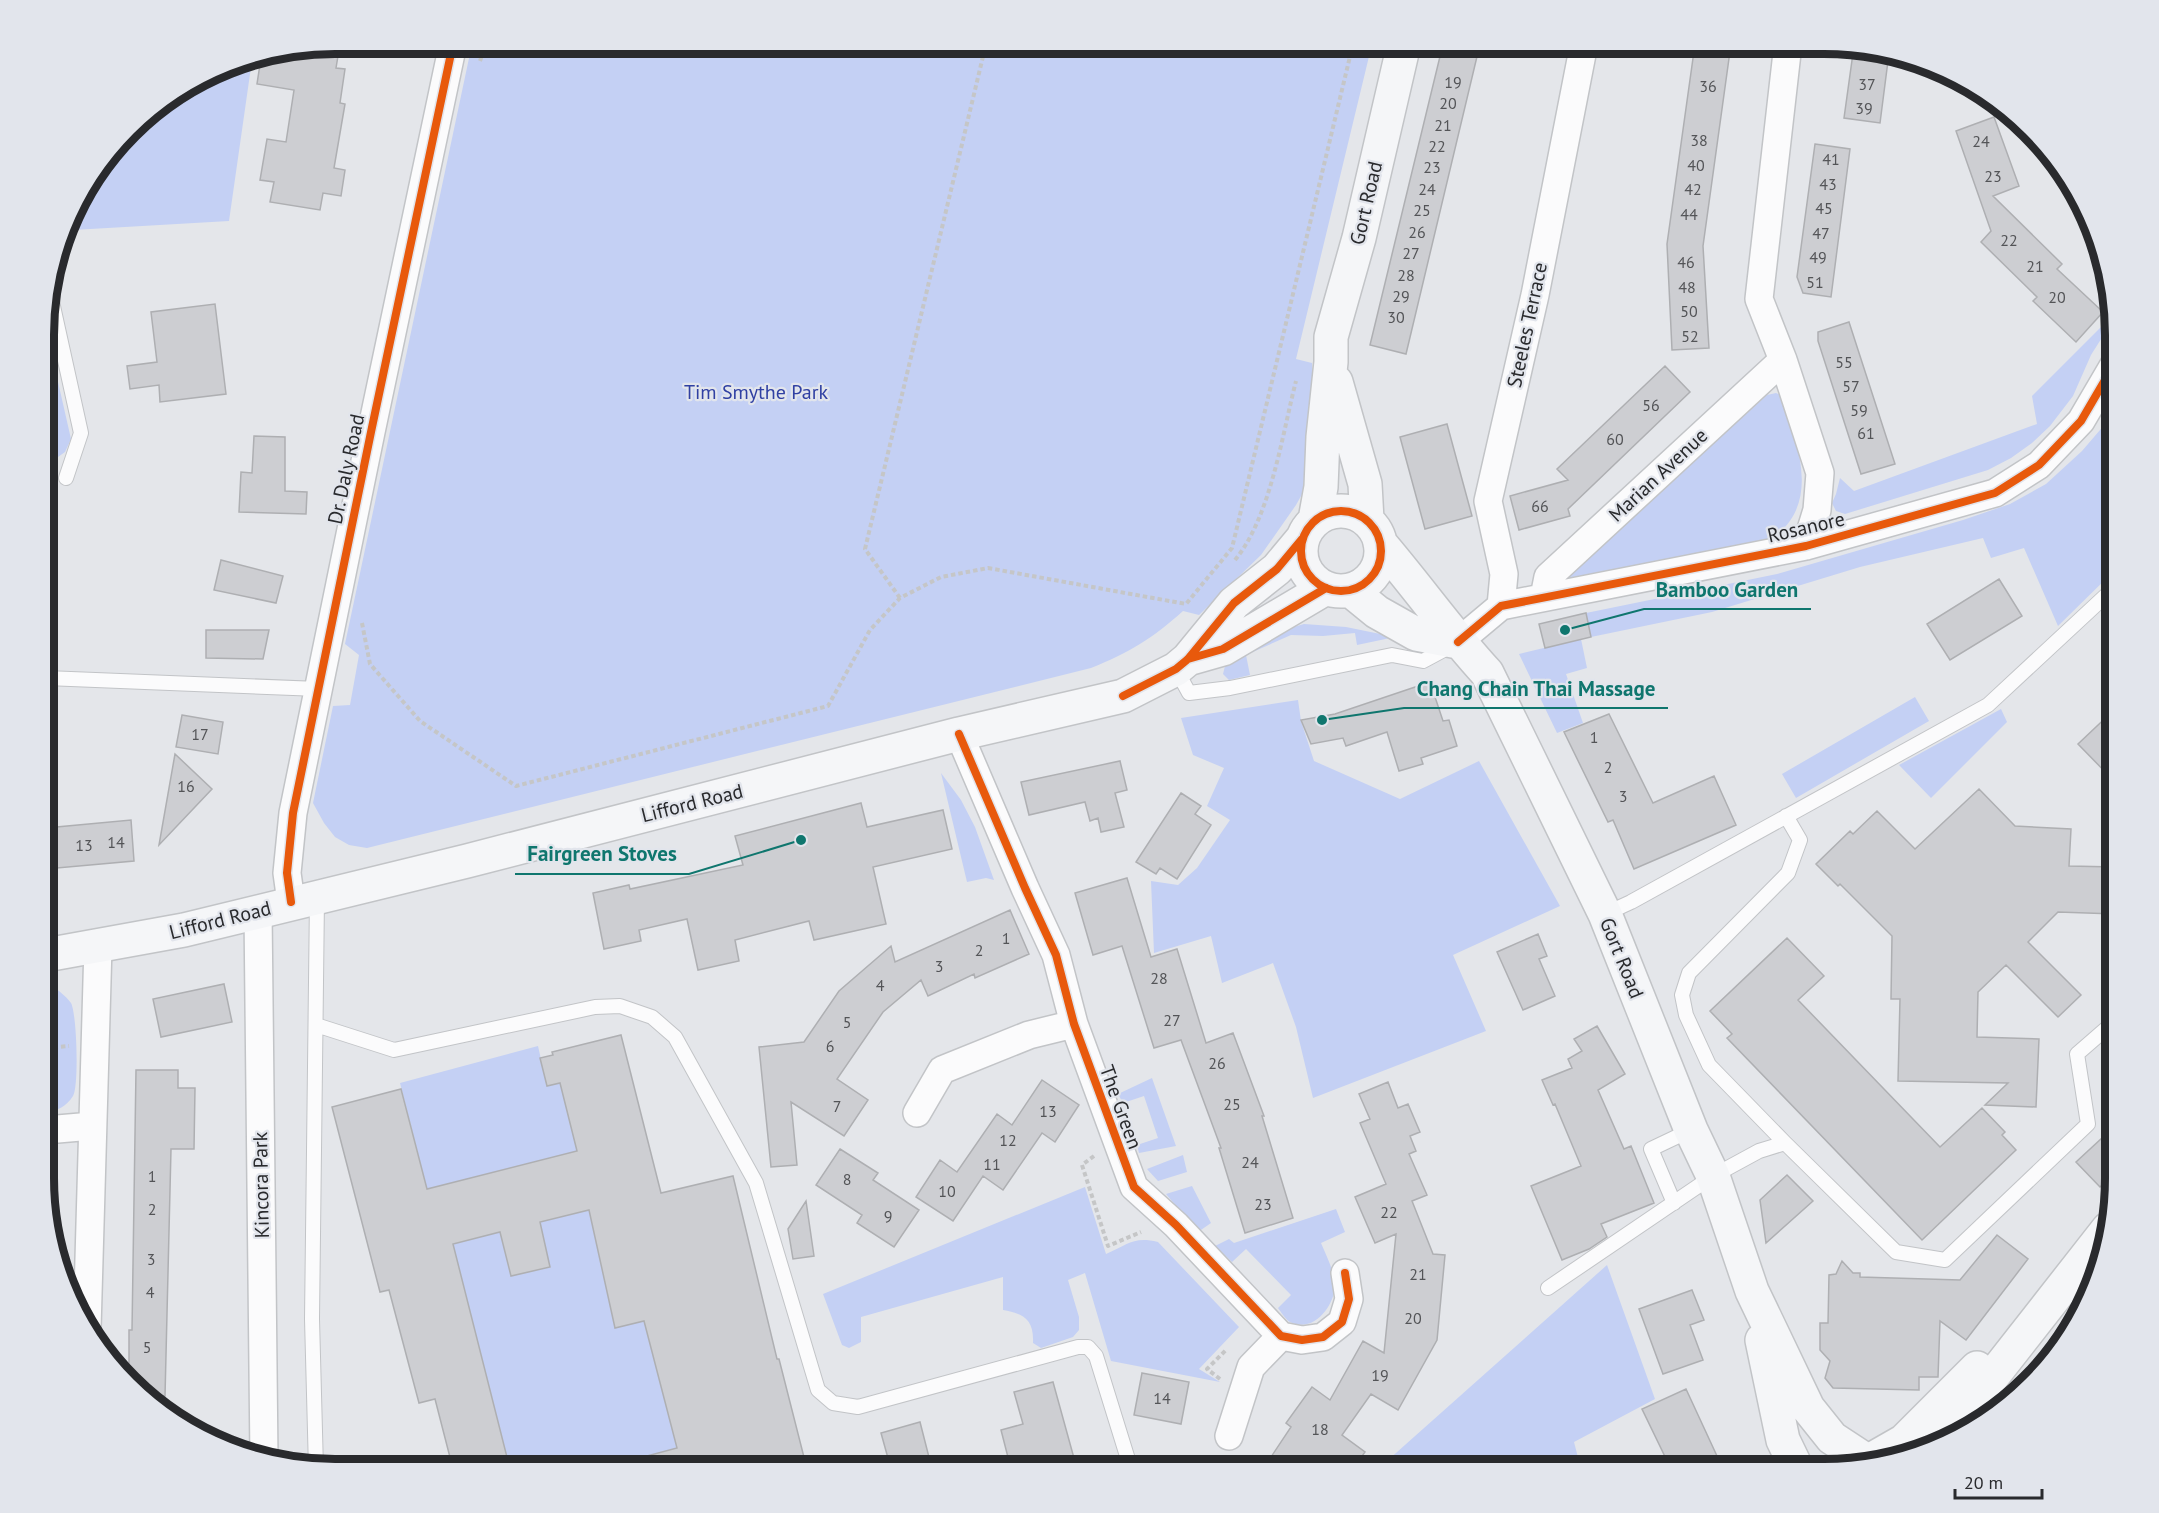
<svg xmlns="http://www.w3.org/2000/svg" width="2159" height="1513" viewBox="0 0 2159 1513" font-family="'PT Sans',sans-serif">
  <rect width="100%" height="100%" fill="#e4e6ea"/>
  <path fill="#c4d0f4" d="M472 44H1372L1296 359 1312 363 1314 404 1310 480 1296 505 1261 555 1199 615 1183 611C1153 638 1129 653 1091 668L367 848 349 845 335 837 324 823 313 803 333 706 350 705 359 655 345 644Z
    M252 60 229 221 73 230 66 233 74 206 143 116 224 66Z
    M2114 314 2115 317 2091 355 2073 396 2050 426 2032 443 2011 458 1988 470 1845 514 1836 511 1832 503 1836 494 1840 478 1854 491 2037 424 2032 396Z
    M46 329 71 439 65 452 51 462 46 447Z
    M1776 393 1783 396C1795 439 1820 496 1780 532 1773 538 1764 542 1756 547L1561 580 1767 395Z
    M2115 401V570L2058 626 2024 548 1991 558 1983 538 1860 567 1712 612 1591 637 1586 613 1777 574 1963 520 2010 504 2046 484 2082 451 2106 423Z
    M1304 624 1346 627 1395 637 1357 645 1355 633 1323 636 1291 635 1246 655 1250 675 1229 680 1223 674 1225 666 1273 633Z
    M1581 639 1587 668 1566 674 1583 723 1557 733 1519 654Z
    M1915 697 1929 721 1796 798 1782 774Z
    M1298 700 1301 721 1314 761 1400 799 1479 761 1560 906 1453 955 1486 1031 1313 1098 1296 1027 1273 963 1222 983 1211 936 1154 953 1151 881 1178 885 1197 868 1230 820 1207 806 1224 768 1193 755 1181 718Z
    M2001 709 2007 722 1931 798 1899 765Z
    M941 773 961 800 975 827 994 880 986 878 967 882Z
    M46 983C54 986 66 996 71 1003 77 1014 79 1087 73 1096 67 1106 57 1111 46 1112Z
    M538 1046 547 1086 560 1083 577 1151 427 1189 400 1083Z
    M1152 1078 1176 1146 1139 1153 1137 1145 1158 1138 1144 1096 1123 1103 1118 1094Z
    M1183 1155 1187 1172 1158 1181 1147 1169Z
    M1192 1186 1211 1223 1198 1232 1166 1194Z
    M1085 1187 1106 1254C1128 1245 1133 1236 1158 1242L1239 1327 1199 1369 1220 1382 1111 1361 1085 1273 1068 1280 1079 1317V1330L1073 1337 1041 1348 1033 1343C1034 1319 1024 1314 1003 1310V1277L861 1317V1342L849 1348 842 1345 823 1294Z
    M1336 1209 1345 1232 1321 1243C1326 1255 1334 1271 1335 1283 1336 1304 1314 1334 1290 1322 1286 1320 1281 1312 1278 1308L1291 1295 1246 1249 1232 1262 1215 1246 1229 1239 1234 1243Z
    M589 1210 615 1327 644 1321 677 1448 595 1469H510L453 1244 500 1232 511 1276 550 1267 540 1222Z
    M1607 1265 1655 1399 1574 1442 1581 1469H1378Z"/>
  <path fill="#cdced2" stroke="#aeafb2" stroke-width="1.5" d="M335 44H340L336 68 345 69 340 103 345 104 334 168 345 170 341 196 323 193 320 210 270 202 274 182 260 180 267 139 286 142 294 90 257 84 261 58Z
    M1443 44H1480L1406 354 1370 345Z
    M1695 44H1731L1703 246 1709 348 1672 350 1667 244Z
    M1854 46 1889 53 1880 123 1844 118Z
    M1994 117 2019 186 1993 196 2062 264 2057 269 2103 312 2076 342 2033 301 2037 297 1981 242 1991 231 1956 131Z
    M1815 144 1850 149 1831 297 1803 293 1797 277Z
    M215 304 226 394 160 402 159 385 130 389 127 366 157 362 151 312Z
    M1849 322 1895 464 1861 474 1818 341V332Z
    M1665 366 1690 392 1568 509 1570 516 1519 530 1510 496 1568 480 1557 469Z
    M1447 424 1472 516 1425 529 1400 437Z
    M254 436 285 437V491L307 492 306 514 239 512 241 472 252 473Z
    M221 560 283 576 276 603 214 590Z
    M1999 579 2022 616 1950 660 1927 624Z
    M1586 613 1591 637 1545 648 1539 624Z
    M206 630H269L263 659 206 658Z
    M1430 682 1443 721 1449 720 1457 746 1421 758 1423 764 1399 771 1387 732 1346 746 1343 738 1311 744 1301 720 1335 714Z
    M2115 709V782L2078 744Z
    M1609 714 1653 803 1714 776 1736 825 1634 869 1613 820 1608 822 1564 732Z
    M182 715 223 722 218 754 176 747Z
    M175 754 212 789 159 845Z
    M1120 761 1127 790 1115 793 1124 827 1101 832 1098 818 1090 821 1085 802 1029 815 1021 782Z
    M1979 789 2015 826 2071 829 2069 866 2115 867V914L2058 912 2028 942 2081 995 2058 1017 2006 965 1978 992 1977 1037 2039 1039 2036 1107 1985 1105 2008 1083 1898 1081 1900 999H1891L1892 936 1840 884 1838 886 1816 864 1850 831 1853 834 1877 811 1915 849Z
    M1181 793 1201 806 1195 814 1211 825 1177 879 1160 868 1156 874 1136 862Z
    M861 803 867 827 943 810 952 849 873 867 886 924 814 940 809 921 735 940 739 961 698 970 687 919 639 930 641 941 604 949 593 893 629 885 630 889 743 865 735 836Z
    M131 820 134 861 46 869V828Z
    M1127 878 1151 957 1177 949 1206 1043 1233 1033 1264 1116H1262L1293 1218 1245 1233 1219 1148H1221L1181 1040 1154 1048 1122 946 1093 955 1075 893Z
    M1010 910 1029 954 975 978 974 974 928 996 921 980 883 1012 837 1079 868 1100 844 1136 791 1102 797 1165 771 1167 759 1047 804 1042 839 991 891 946 895 962Z
    M1538 934 1547 956 1539 959 1555 996 1523 1010 1497 952Z
    M1787 938 1824 976 1798 1000 1940 1147 1982 1108 2005 1132 2002 1135 2016 1150 1922 1240 1727 1038 1732 1034 1710 1011Z
    M224 984 232 1022 161 1037 153 999Z
    M1597 1026 1625 1074 1598 1090 1624 1149 1631 1146 1654 1203 1601 1224 1607 1237 1589 1249 1562 1260 1531 1186 1581 1166 1555 1104 1553 1105 1542 1080 1572 1068 1568 1059 1582 1051 1574 1039Z
    M621 1035 661 1193 733 1176 777 1359H779L807 1469H629L628 1461 677 1448 644 1321 615 1328 589 1210 540 1222 550 1267 511 1276 500 1232 453 1244 510 1469H453L435 1399 419 1403 389 1290 380 1292 332 1107 401 1089 427 1189 577 1151 560 1083 547 1086 540 1058 553 1055 552 1052Z
    M136 1070H178V1088H195L194 1149H171L165 1396H146L129 1376V1330H132Z
    M1042 1080 1079 1105 1055 1142 1042 1133 1003 1190 983 1176 953 1221 916 1197 940 1160 957 1172 997 1114 1012 1125Z
    M1388 1082 1398 1108 1408 1104 1420 1132 1410 1136 1416 1151 1409 1154 1427 1195 1412 1201 1433 1254 1445 1255 1437 1340 1398 1410 1371 1394 1342 1435 1365 1452 1353 1469 1331 1456 1322 1469H1263L1291 1427 1286 1423 1312 1387 1330 1400 1363 1341 1384 1353 1396 1234 1375 1243 1355 1197 1386 1184 1360 1123 1370 1119 1359 1094Z
    M2115 1126V1173L2100 1187 2076 1162Z
    M840 1149 878 1173 873 1180 919 1210 894 1247 857 1223 862 1215 816 1185Z
    M1787 1175 1813 1201 1766 1243 1760 1200Z
    M806 1201 814 1256 793 1259 788 1229Z
    M1997 1235 2028 1259 1966 1340 1940 1321 1938 1377H1919V1390L1833 1388 1825 1378 1830 1361 1820 1350V1323H1828L1829 1275 1836 1274 1842 1261 1853 1273H1860V1277L1960 1280Z
    M1692 1290 1704 1320 1690 1325 1703 1360 1663 1374 1639 1309Z
    M1142 1373 1189 1382 1181 1424 1134 1415Z
    M1053 1382 1077 1469H1011L1001 1430 1023 1424 1014 1392Z
    M1686 1389 1723 1469H1671L1642 1409Z
    M920 1422 932 1469H891L881 1433Z"/>
  <g fill="none" stroke-linecap="round" stroke-linejoin="round">
    <g stroke="#c2c4c7" stroke-width="16">
      <path id="lane" d="M49 288 81 433 66 478
        M1176 669 1189 693 1230 688 1392 655 1423 661 1451 646
        M46 678 319 689
        M1786 816 1800 840 1788 873 1689 973 1682 995 1686 1015 1709 1065 1785 1143 1896 1252 1945 1260 2088 1124 2077 1054 2115 1021
        M1605 914 1631 902 1988 705 2115 587
        M316 1025 394 1050 595 1007 620 1006 652 1017 675 1037 756 1183 818 1390 833 1403 858 1407 1078 1347H1088L1096 1356 1131 1469
        M1674 1203 1651 1149 1691 1130
        M1548 1288 1713 1176 1759 1151 1785 1143
        M316 1469 312 1319 317 898"/>
    </g>
    <g stroke="#c2c4c7" stroke-width="30">
      <path id="street" d="M1788 44 1759 299 1783 360 1820 473 1817 510 1806 546
        M1544 597 1548 577 1783 360
        M1501 606 1504 574 1488 501 1535 295 1584 44
        M1458 642 1501 606 1806 546 1995 493 2039 465 2081 421 2115 363
        M959 734 1025 888 1056 955 1074 1024 1134 1187 1176 1225 1281 1336 1302 1340 1323 1337 1342 1322 1349 1299 1345 1273
        M291 902 287 873 293 813 371 432 453 44
        M258 911 264 1459
        M917 1113 942 1070 1029 1035 1074 1024
        M46 1130 92 1126
        M87 1329 98 946
        M1229 1436 1251 1367 1281 1336"/>
    </g>
    <g stroke="#c2c4c7" stroke-width="36">
      <path id="secondary" d="M1336 382 1365 484 1367 520
        M1301 551a40 40 0 1 1 80 0a40 40 0 1 1-80 0Z
        M1315 520 1321 487 1323 437 1331 362V337L1359 238 1404 44
        M1380 543C1417 586 1449 632 1487 673L1605 914 1691 1130 1713 1176 1752 1291 1808 1408 1832 1438 1864 1459
        M1350 590 1377 612 1416 634 1458 642
        M1188 659 1223 649 1326 588
        M46 955 184 930 467 861 959 734 1123 696 1176 669 1188 659 1234 603 1277 569 1302 539
        M1762 1340 1783 1440 1797 1469
        M1941 1442 2108 1229
        M1876 1457 1904 1441 1977 1368"/>
    </g>
    <path stroke="#c5c6c7" stroke-width="4" stroke-dasharray="4.5 3" stroke-linecap="butt" d="M480 61 486 44
      M1235 560C1271 516 1282 435 1296 381
      M900 598 865 549 986 44
      M362 623 370 664 420 721 516 786 828 706 870 630 900 598 941 577 988 568 1186 604 1232 548 1353 44
      M46 1048 69 1046
      M1094 1156 1082 1165 1108 1246 1141 1232
      M1220 1379 1207 1369 1227 1349"/>
    <use href="#lane" stroke="#fbfbfc" stroke-width="14"/>
    <use href="#street" stroke="#fbfbfc" stroke-width="27"/>
    <use href="#secondary" stroke="#f5f6f8" stroke-width="33"/>
    <g stroke="#e2e5ec" stroke-width="11">
      <path id="cycleway" d="M1301 551a40 40 0 1 1 80 0a40 40 0 1 1-80 0Z
        M1458 642 1501 606 1806 546 1995 493 2039 465 2081 421 2115 363
        M1188 659 1223 649 1326 588
        M1123 696 1176 669 1188 659 1234 603 1277 569 1302 539
        M959 734 1025 888 1056 955 1074 1024 1134 1187 1176 1225 1281 1336 1302 1340 1323 1337 1342 1322 1349 1299 1345 1273
        M291 902 287 873 293 813 371 432 453 44"/>
    </g>
    <use href="#cycleway" stroke="#e8590c" stroke-width="8"/>
  </g>
  <g text-anchor="middle" stroke-width="4.5" stroke-linejoin="round" paint-order="stroke">
    <g font-size="16" fill="#535457">
      <text x="1453" y="88">19</text>
      <text x="1867" y="90">37</text>
      <text x="1708" y="92">36</text>
      <text x="1448" y="109">20</text>
      <text x="1864" y="114">39</text>
      <text x="1443" y="131">21</text>
      <text x="1699" y="146">38</text>
      <text x="1981" y="147">24</text>
      <text x="1437" y="152">22</text>
      <text x="1831" y="165">41</text>
      <text x="1696" y="171">40</text>
      <text x="1432" y="173">23</text>
      <text x="1993" y="182">23</text>
      <text x="1828" y="190">43</text>
      <text x="1427" y="195">24</text>
      <text x="1693" y="195">42</text>
      <text x="1824" y="214">45</text>
      <text x="1422" y="216">25</text>
      <text x="1689" y="220">44</text>
      <text x="1417" y="238">26</text>
      <text x="1821" y="239">47</text>
      <text x="2009" y="246">22</text>
      <text x="1411" y="259">27</text>
      <text x="1818" y="263">49</text>
      <text x="1686" y="268">46</text>
      <text x="2035" y="272">21</text>
      <text x="1406" y="281">28</text>
      <text x="1815" y="288">51</text>
      <text x="1687" y="293">48</text>
      <text x="1401" y="302">29</text>
      <text x="2057" y="303">20</text>
      <text x="1689" y="317">50</text>
      <text x="1396" y="323">30</text>
      <text x="1690" y="342">52</text>
      <text x="1844" y="368">55</text>
      <text x="1851" y="392">57</text>
      <text x="1651" y="411">56</text>
      <text x="1859" y="416">59</text>
      <text x="1866" y="439">61</text>
      <text x="1615" y="445">60</text>
      <text x="1540" y="512">66</text>
      <text x="200" y="740">17</text>
      <text x="1594" y="743">1</text>
      <text x="1608" y="773">2</text>
      <text x="186" y="792">16</text>
      <text x="1623" y="802">3</text>
      <text x="116" y="848">14</text>
      <text x="84" y="851">13</text>
      <text x="1006" y="944">1</text>
      <text x="979" y="956">2</text>
      <text x="939" y="972">3</text>
      <text x="1159" y="984">28</text>
      <text x="880" y="991">4</text>
      <text x="1172" y="1026">27</text>
      <text x="847" y="1028">5</text>
      <text x="830" y="1052">6</text>
      <text x="1217" y="1069">26</text>
      <text x="1232" y="1110">25</text>
      <text x="837" y="1112">7</text>
      <text x="1048" y="1117">13</text>
      <text x="1008" y="1146">12</text>
      <text x="1250" y="1168">24</text>
      <text x="992" y="1170">11</text>
      <text x="152" y="1182">1</text>
      <text x="847" y="1185">8</text>
      <text x="947" y="1197">10</text>
      <text x="1263" y="1210">23</text>
      <text x="152" y="1215">2</text>
      <text x="1389" y="1218">22</text>
      <text x="888" y="1222">9</text>
      <text x="151" y="1265">3</text>
      <text x="1418" y="1280">21</text>
      <text x="150" y="1298">4</text>
      <text x="1413" y="1324">20</text>
      <text x="147" y="1353">5</text>
      <text x="1380" y="1381">19</text>
      <text x="1162" y="1404">14</text>
      <text x="1320" y="1435">18</text>
    </g>
    <g font-size="20" fill="#292a2d" stroke="#e2e5ec">
      <text transform="translate(1366 203) rotate(-77)" y="7">Gort Road</text>
      <text transform="translate(1527 325) rotate(-78)" y="7">Steeles Terrace</text>
      <text transform="translate(346 469) rotate(-78)" y="7">Dr. Daly Road</text>
      <text transform="translate(1658 475) rotate(-43)" y="7">Marian Avenue</text>
      <text transform="translate(1806 527) rotate(-13)" y="7">Rosanore</text>
      <text transform="translate(692 803) rotate(-14)" y="7">Lifford Road</text>
      <text transform="translate(220 920) rotate(-14)" y="7">Lifford Road</text>
      <text transform="translate(1622 958) rotate(68)" y="7">Gort Road</text>
      <text transform="translate(1121 1107) rotate(70)" y="7">The Green</text>
      <text transform="translate(261 1185) rotate(-91)" y="7">Kincora Park</text>
    </g>
    <g font-size="20" fill="#3040a3" stroke="#e2e5ec">
      <text x="756" y="399">Tim Smythe Park</text>
    </g>
  </g>
  <path d="M0 0H2159V1513H0ZM335 54H1824A281 281 0 0 1 2105 335V1178A281 281 0 0 1 1824 1459H335A281 281 0 0 1 54 1178V335A281 281 0 0 1 335 54Z" fill="#e2e5ec" fill-rule="evenodd"/>
  <path fill="none" stroke="#292a2d" stroke-width="8" d="M335 54H1824A281 281 0 0 1 2105 335V1178A281 281 0 0 1 1824 1459H335A281 281 0 0 1 54 1178V335A281 281 0 0 1 335 54Z"/>
  <path fill="none" stroke="#0f766e" stroke-width="2" d="M1565 630L1644 609H1811M1322 720L1404 708H1668M801 840L689 874H515"/>
  <g fill="#0f766e" stroke="#e2e5ec" stroke-width="2">
    <circle cx="1565" cy="630" r="6"/>
    <circle cx="1322" cy="720" r="6"/>
    <circle cx="801" cy="840" r="6"/>
  </g>
  <g font-size="21" text-anchor="middle" font-weight="bold" fill="#0f766e" stroke="#e2e5ec" stroke-width="4.5" stroke-linejoin="round" paint-order="stroke">
    <text x="1727" y="597">Bamboo Garden</text>
    <text x="1536" y="696">Chang Chain Thai Massage</text>
    <text x="602" y="861">Fairgreen Stoves</text>
  </g>
  <path d="M1955 1489v9h87v-9" fill="none" stroke="#292a2d" stroke-width="3"/>
  <text x="1964" y="1489" font-size="18" fill="#292a2d" stroke="#e2e5ec" stroke-width="4.5" paint-order="stroke">20 m</text>
</svg>
